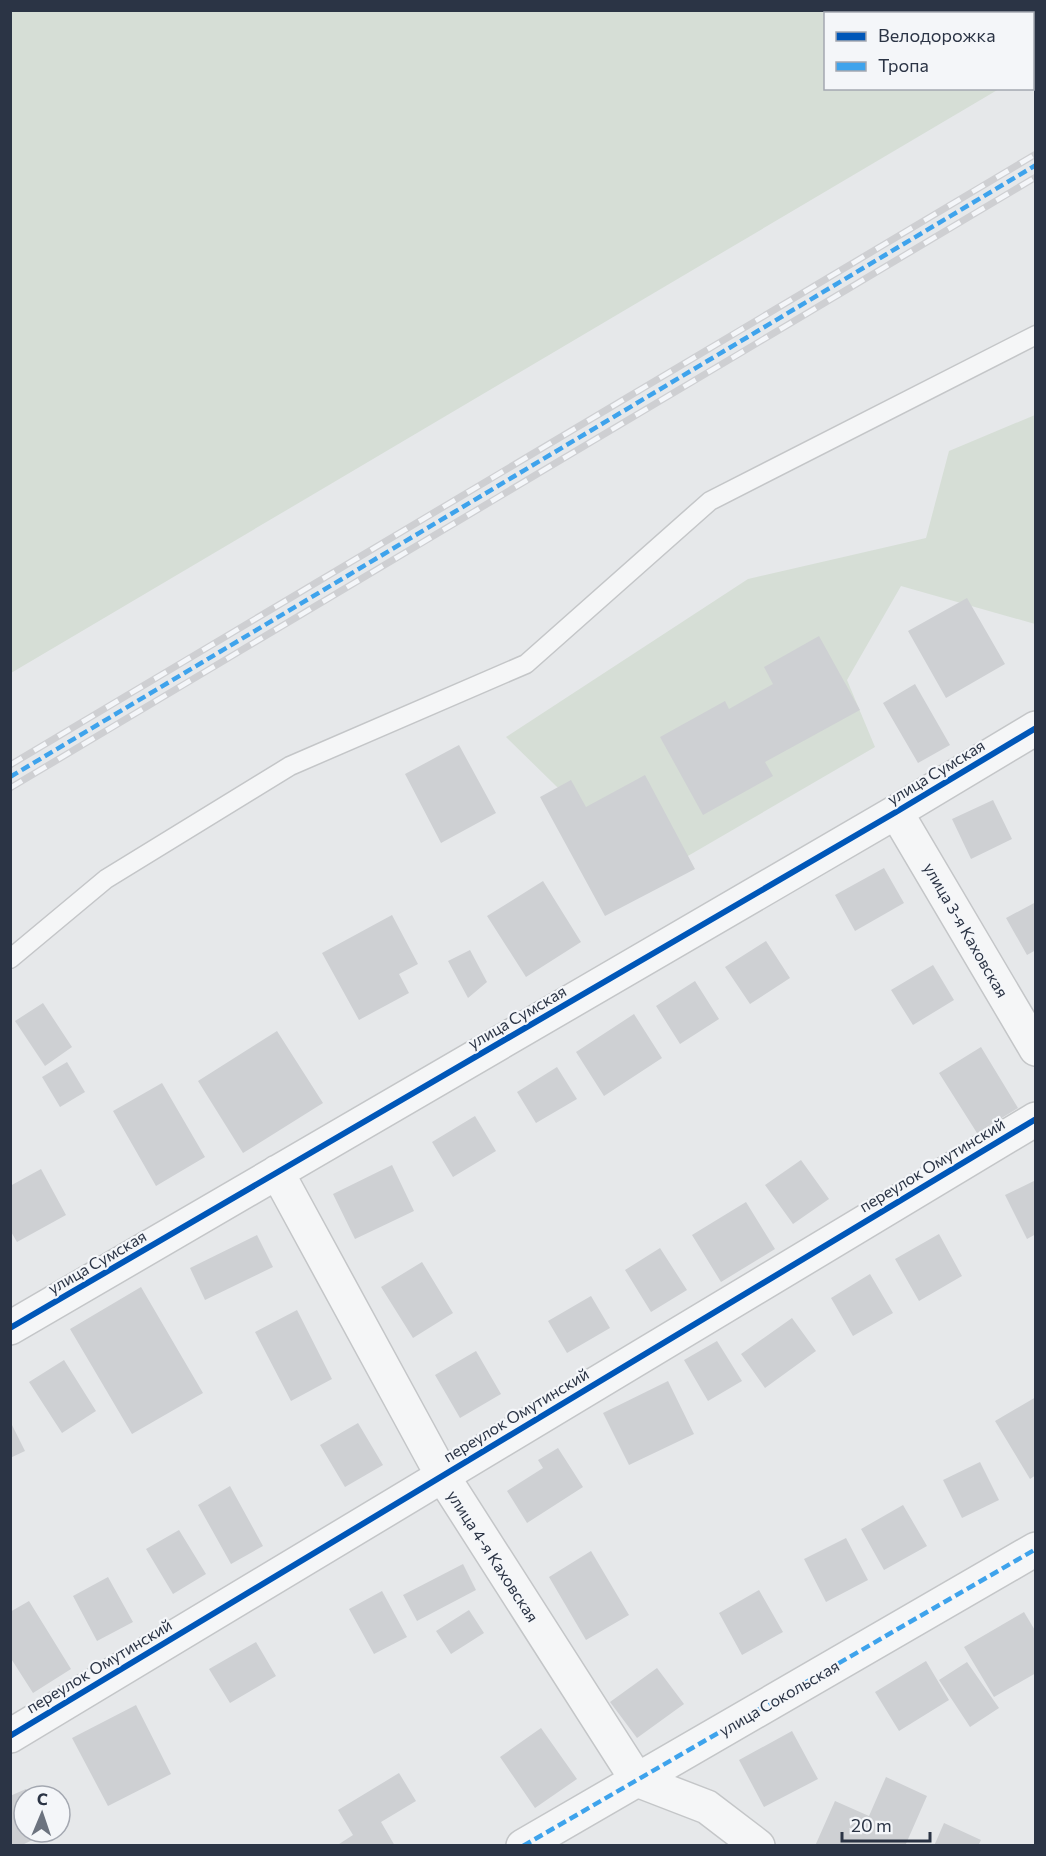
<svg xmlns="http://www.w3.org/2000/svg" width="1046" height="1856" viewBox="0 0 1046 1856" font-family="Commissioner,sans-serif">
  <rect width="100%" height="100%" fill="#e6e8ea"/>
  <path fill="#d6ded6" d="M10 11H1035V67L1033 69 1032 14H826V88L999 89 11 673Z
    M1035 415V624L901 586 847 680 875 747 650 878 506 737 748 579 926 538 949 451Z"/>
  <path fill="#ced0d3" d="M967 598 1005 664 946 698 908 631Z
    M819 636 860 710 765 762 773 776 703 815 660 737 725 701 729 709 773 684 764 667Z
    M915 684 950 745 918 763 883 703Z
    M459 745 496 813 441 843 405 774Z
    M645 775 695 869 605 916 540 797 571 780 586 807Z
    M993 800 1012 839 971 859 952 819Z
    M884 868 904 903 855 931 835 895Z
    M543 881 581 942 526 977 487 916Z
    M1036 902V950L1027 955 1006 918Z
    M392 915 418 964 399 974 409 993 359 1020 322 953Z
    M766 941 790 978 750 1004 725 967Z
    M470 950 487 982 468 998 448 961Z
    M933 965 954 1000 913 1025 891 990Z
    M695 981 719 1019 680 1044 656 1006Z
    M43 1003 72 1047 45 1066 15 1021Z
    M634 1014 662 1058 604 1096 576 1052Z
    M277 1031 323 1103 243 1153 198 1081Z
    M981 1047 1018 1108 977 1133 939 1073Z
    M67 1062 85 1092 60 1107 42 1077Z
    M557 1067 577 1099 536 1123 517 1092Z
    M162 1083 205 1157 156 1186 113 1111Z
    M475 1116 496 1151 453 1177 432 1142Z
    M801 1160 829 1199 793 1224 765 1185Z
    M392 1165 414 1211 355 1239 333 1194Z
    M41 1169 66 1215 17 1242 10 1230V1186Z
    M1036 1180V1234L1027 1239 1005 1195Z
    M746 1202 775 1249 721 1282 692 1235Z
    M939 1234 962 1276 919 1301 895 1259Z
    M257 1235 273 1267 205 1300 190 1268Z
    M660 1248 687 1290 651 1312 625 1270Z
    M422 1262 453 1313 413 1338 381 1287Z
    M870 1274 893 1313 853 1336 831 1298Z
    M141 1287 203 1393 132 1434 70 1329Z
    M591 1296 610 1328 567 1353 548 1321Z
    M297 1310 332 1379 291 1401 255 1332Z
    M792 1318 816 1351 765 1388 741 1354Z
    M717 1341 742 1381 708 1401 684 1360Z
    M476 1351 501 1394 460 1418 435 1375Z
    M64 1360 96 1411 62 1433 29 1382Z
    M668 1381 694 1434 629 1465 603 1413Z
    M1036 1397V1475L1030 1479 995 1421Z
    M10 1421 25 1451 10 1458Z
    M358 1423 383 1465 345 1487 320 1445Z
    M558 1448 583 1487 527 1523 507 1491 543 1468 538 1460Z
    M980 1462 999 1500 962 1518 943 1480Z
    M230 1486 263 1546 231 1564 198 1505Z
    M903 1505 927 1546 884 1570 861 1529Z
    M179 1530 206 1574 173 1594 146 1549Z
    M846 1538 868 1580 826 1602 804 1559Z
    M591 1551 629 1615 586 1640 549 1577Z
    M463 1564 476 1590 417 1621 403 1595Z
    M108 1577 133 1622 97 1641 73 1596Z
    M759 1590 783 1632 742 1655 719 1613Z
    M382 1591 407 1637 374 1654 349 1609Z
    M29 1601 71 1669 33 1693 10 1657V1612Z
    M469 1610 484 1633 451 1654 436 1631Z
    M1024 1612 1036 1632V1673L994 1697 964 1647Z
    M256 1642 276 1676 230 1703 209 1669Z
    M926 1661 949 1700 899 1731 875 1692Z
    M967 1662 999 1708 970 1727 939 1680Z
    M657 1668 684 1704 637 1738 610 1702Z
    M136 1705 171 1774 108 1806 72 1738Z
    M541 1728 577 1779 535 1808 500 1757Z
    M792 1731 818 1779 764 1807 739 1760Z
    M399 1773 416 1801 381 1822 395 1846H336L353 1835 338 1810Z
    M886 1777 927 1796 905 1846H815L835 1801 869 1816Z
    M26 1789 29 1796H24V1832H49L20 1846H10V1796Z
    M944 1823 981 1840 978 1846H934Z"/>
  <g fill="none" stroke-linecap="round" stroke-linejoin="round">
    <g stroke="#c4c6c8" stroke-width="21">
      <path id="lane" d="M10 959 106 879 290 766 526 664 710 501 1036 335"/>
    </g>
    <g stroke="#c4c6c8" stroke-width="36">
      <path id="street" d="M896 812 1036 1049
        M277 1172 442 1475 637 1780 707 1807 758 1846
        M10 1328 896 812 1036 728
        M10 1736 1036 1119
        M523 1846 1036 1549"/>
    </g>
    <use href="#lane" stroke="#f5f6f7" stroke-width="18"/>
    <use href="#street" stroke="#f5f6f7" stroke-width="33"/>
    <g stroke="#cecfd2" stroke-width="7">
      <path id="rail" d="M10 765 1036 154
        M10 788 1036 177"/>
    </g>
    <use href="#rail" stroke="#f4f6f9" stroke-width="4.5" stroke-dasharray="14" stroke-linecap="butt"/>
    <path stroke="#3ea3ec" stroke-width="4.5" stroke-dasharray="9 4.5" stroke-linecap="butt" d="M10 777 1036 165
      M523 1846 1036 1549"/>
    <g stroke="#f4f6f9" stroke-width="10">
      <path id="cycleway" d="M10 1328 896 812 1036 728
        M10 1736 1036 1119"/>
    </g>
    <use href="#cycleway" stroke="#0057b8" stroke-width="6"/>
  </g>
  <g text-anchor="middle" stroke-width="4.5" stroke-linejoin="round" paint-order="stroke">
    <g font-size="16" fill="#2b3445" stroke="#f4f6f9">
      <text transform="translate(936 772) rotate(-31)" y="6">улица Сумская</text>
      <text transform="translate(966 930) rotate(60)" y="6">улица 3-я Каховская</text>
      <text transform="translate(517 1017) rotate(-30)" y="6">улица Сумская</text>
      <text transform="translate(932 1165) rotate(-31)" y="6">переулок Омутинский</text>
      <text transform="translate(97 1262) rotate(-30)" y="6">улица Сумская</text>
      <text transform="translate(516 1415) rotate(-31)" y="6">переулок Омутинский</text>
      <text transform="translate(493 1556) rotate(57)" y="6">улица 4-я Каховская</text>
      <text transform="translate(99 1666) rotate(-31)" y="6">переулок Омутинский</text>
      <text transform="translate(779 1698) rotate(-30)" y="6">улица Сокольская</text>
    </g>
  </g>
  <rect width="1046" height="1856" fill="none" stroke="#2b3445" stroke-width="24"/>
  <rect x="824" y="12" width="210" height="78" fill="#f4f6f9" stroke="#a4a8b1" stroke-width="1.5"/>
  <rect x="836" y="32" width="30" height="9" fill="#0057b8" stroke="#a4a8b1" stroke-width="1.5"/>
  <text x="878" y="42" font-size="18" fill="#2b3445">Велодорожка</text>
  <rect x="836" y="62" width="30" height="9" fill="#3ea3ec" stroke="#a4a8b1" stroke-width="1.5"/>
  <text x="878" y="72" font-size="18" fill="#2b3445">Тропа</text>
  <g transform="translate(42 1814) rotate(2)"><circle r="28" fill="#f4f6f9" stroke="#a4a8b1" stroke-width="1.5"/>
  <path d="M0-4.5L10 22L0 15L-10 22Z" fill="#6c737f"/>
  <text y="-9" font-size="16" font-weight="bold" text-anchor="middle" fill="#2b3445">С</text>
  </g>
  <path d="M842 1832v9h88v-9" fill="none" stroke="#2b3445" stroke-width="3"/>
  <text x="851" y="1832" font-size="18" fill="#2b3445" stroke="#f4f6f9" stroke-width="4.5" paint-order="stroke">20 m</text>
</svg>
